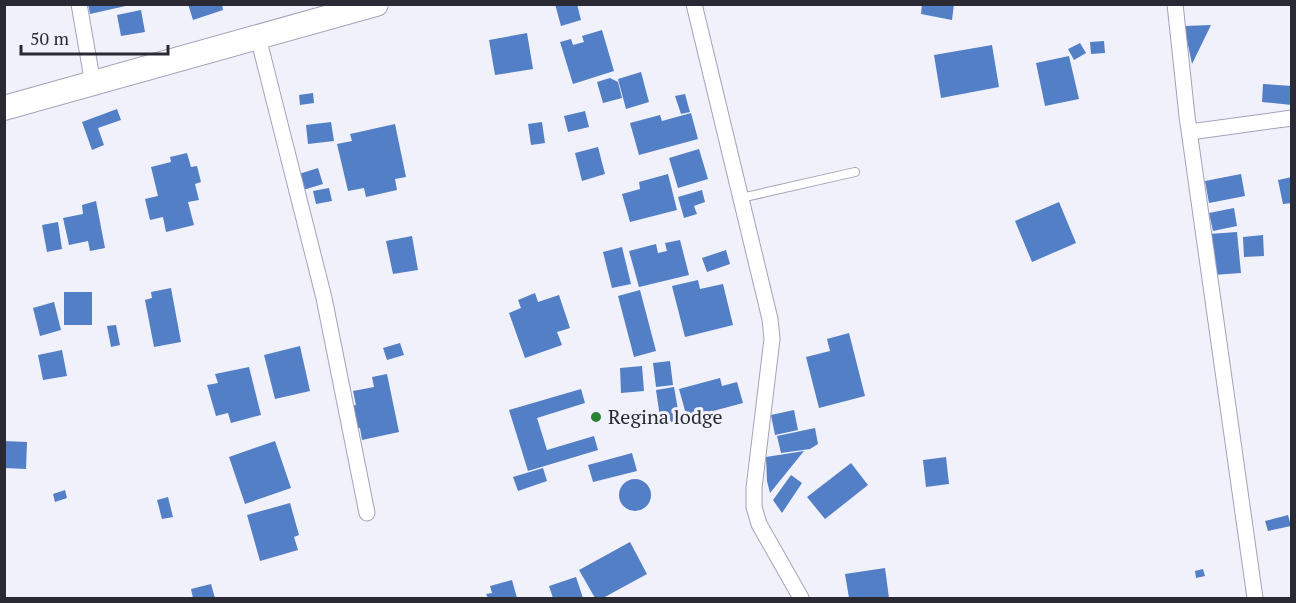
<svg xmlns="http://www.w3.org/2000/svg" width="1296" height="603" viewBox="0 0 1296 603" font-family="'PT Serif',serif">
  <rect width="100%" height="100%" fill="#f1f1fc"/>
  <path fill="#527fc5" d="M88 4H130V5L90 14Z
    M188 4H222L223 10 193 20Z
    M555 4H577L581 20 561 26Z
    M922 4H954L952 20 921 14Z
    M141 10 145 32 121 36 117 15Z
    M1211 25 1192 64 1184 26Z
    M602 30 614 71 573 84 560 42 571 39 573 45 584 42 582 36Z
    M527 33 533 69 495 75 489 40Z
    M1104 41 1105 53 1091 54 1090 42Z
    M1080 43 1086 53 1074 60 1068 49Z
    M992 45 999 87 941 98 934 55Z
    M1069 56 1079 99 1045 106 1036 63Z
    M641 72 649 102 626 109 618 79Z
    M610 78 618 82 622 98 603 103 597 82Z
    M1263 84 1292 86V105L1262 102Z
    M313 93 314 103 300 105 299 95Z
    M685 94 690 112 681 114 675 96Z
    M117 109 121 120 98 128 104 145 92 150 82 122Z
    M585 111 589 127 568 132 564 116Z
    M691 113 698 139 639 155 630 123 660 115 662 121Z
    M331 122 334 141 308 144 306 125Z
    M542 122 545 143 531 145 528 124Z
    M395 124 406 177 395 179 397 190 366 197 364 188 348 191 337 144 352 141 350 134Z
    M598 147 605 174 582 181 575 153Z
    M699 149 708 179 678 188 669 158Z
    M187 153 191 167 197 166 201 182 195 184 199 200 188 202 194 225 166 232 163 217 150 220 145 199 158 196 151 167 171 162 170 157Z
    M318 168 323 184 303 190 299 174Z
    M668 174 677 210 630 222 622 194 640 189 639 182Z
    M1241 174 1245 196 1209 203 1205 181Z
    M1292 177V203L1283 204 1278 180Z
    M329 188 332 201 316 204 313 191Z
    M702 190 705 202 694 206 697 214 684 218 678 197Z
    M96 201 105 248 90 251 88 241 69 245 63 218 83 214 82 205Z
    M1059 202 1076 243 1032 262 1015 221Z
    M1234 208 1237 226 1213 231 1209 213Z
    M58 222 62 249 47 252 42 225Z
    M1237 232 1241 273 1213 275 1209 234Z
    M1263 235 1264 256 1244 257 1243 237Z
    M412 236 418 270 393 274 386 241Z
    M680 240 689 275 639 287 629 251 656 244 658 253 667 251 665 243Z
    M622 247 631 284 612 288 603 252Z
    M726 250 730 264 707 272 702 258Z
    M698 280 700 289 723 284 733 325 685 337 672 286Z
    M171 288 181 342 154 347 145 300 152 298 151 292Z
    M640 290 656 351 634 357 618 296Z
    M64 292H92V325H64Z
    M535 293 538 302 559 295 570 328 557 332 562 345 525 358 509 313 521 308 518 300Z
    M54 302 61 330 40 336 33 308Z
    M116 325 120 345 111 347 107 326Z
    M849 333 865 396 819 408 806 357 830 351 827 339Z
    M400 343 404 355 387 360 383 348Z
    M300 346 310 391 275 399 264 355Z
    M62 350 67 376 43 380 38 355Z
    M670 361 673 385 656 387 653 363Z
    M642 366 644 391 621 393 620 368Z
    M249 367 261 415 231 423 228 413 216 416 207 385 218 383 215 374Z
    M387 374 399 432 362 440 360 428 351 430 347 407 356 405 353 391 374 387 372 377Z
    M720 378 722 386 737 382 743 403 687 418 679 389Z
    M674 387 680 421 661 424 656 390Z
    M581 389 585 403 537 418 547 450 594 436 598 450 528 471 509 410Z
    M794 410 798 430 775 435 771 415Z
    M815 428 818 444 810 449 781 453 777 436Z
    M4 441 27 442 26 469 4 468Z
    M275 441 291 488 245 504 229 457Z
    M804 451 770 493 767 481 766 457Z
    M632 453 637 471 593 482 588 465Z
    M946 457 949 484 926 487 923 460Z
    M851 463 868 485 825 519 807 497Z
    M543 468 547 481 518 491 513 477Z
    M791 475 802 483 782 513 773 500Z
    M619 495a16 16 0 1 1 32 0a16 16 0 1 1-32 0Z
    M65 490 67 498 55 502 53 494Z
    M168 497 173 517 162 519 157 500Z
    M290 503 299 535 294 537 298 550 260 561 247 515Z
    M1288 515 1291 526 1268 531 1265 521Z
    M630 542 647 574 603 598H595L579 570Z
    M885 568 889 598H849L845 574Z
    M1203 569 1205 576 1196 578 1195 571Z
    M576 577 583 598H553L549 586Z
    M512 580 517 598H488L486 594 492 593 490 586Z
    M211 584 215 598H193L191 589Z"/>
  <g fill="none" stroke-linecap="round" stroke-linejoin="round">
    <g stroke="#a3a2bb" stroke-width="10">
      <path id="service" d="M741 198 855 172"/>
    </g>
    <g stroke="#a3a2bb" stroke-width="17">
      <path id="minor" d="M79 4 93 84
        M694 4 770 319 772 339 754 488V507L759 524 801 598
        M1175 4 1187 116 1255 598
        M258 37 324 298 367 513
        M1190 132 1292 118"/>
    </g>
    <g stroke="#a3a2bb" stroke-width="26">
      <path id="primary" d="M4 108 376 4"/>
    </g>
    <use href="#service" stroke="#fff" stroke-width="8"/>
    <use href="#minor" stroke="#fff" stroke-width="15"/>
    <use href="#primary" stroke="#fff" stroke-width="24"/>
  </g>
  <circle fill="#288334" stroke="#f1f1fc" stroke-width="2" cx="596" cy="417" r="6"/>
  <g text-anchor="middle" stroke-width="6" stroke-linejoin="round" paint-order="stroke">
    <g font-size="20" fill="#2a2a34" stroke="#f1f1fc" text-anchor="start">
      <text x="608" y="424">Regina lodge</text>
    </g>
  </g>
  <rect width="1296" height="603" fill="none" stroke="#2a2a34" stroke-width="12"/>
  <path d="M21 45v9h147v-9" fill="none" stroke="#2a2a34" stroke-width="3"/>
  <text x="30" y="45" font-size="18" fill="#2a2a34" stroke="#f1f1fc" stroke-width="4.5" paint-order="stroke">50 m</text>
</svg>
